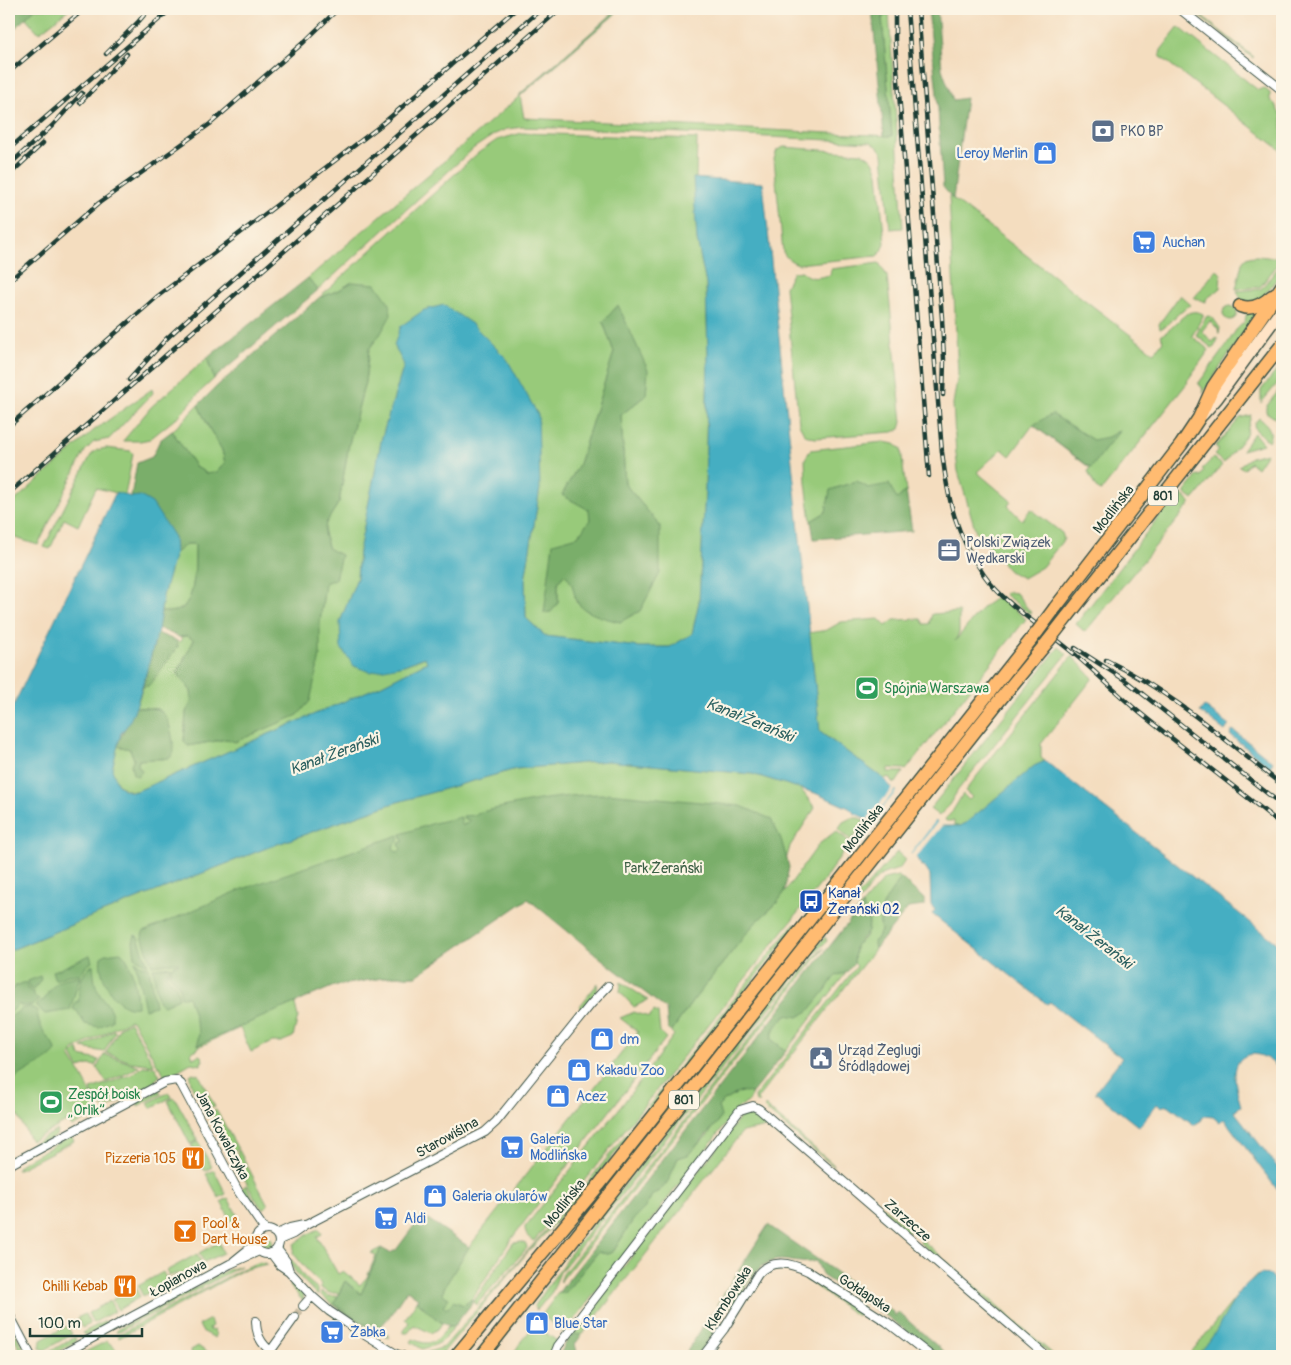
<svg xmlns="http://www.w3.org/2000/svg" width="1291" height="1365" viewBox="0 0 1291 1365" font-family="Pangolin,sans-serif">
  <rect width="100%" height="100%" fill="#fcf5e5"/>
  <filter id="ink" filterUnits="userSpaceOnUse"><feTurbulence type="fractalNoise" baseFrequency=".02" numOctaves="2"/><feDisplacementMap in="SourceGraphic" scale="10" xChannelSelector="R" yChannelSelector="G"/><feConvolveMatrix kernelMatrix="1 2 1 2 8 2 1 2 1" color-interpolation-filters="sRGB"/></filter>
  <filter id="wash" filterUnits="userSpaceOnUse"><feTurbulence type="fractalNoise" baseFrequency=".0096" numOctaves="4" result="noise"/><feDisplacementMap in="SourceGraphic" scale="20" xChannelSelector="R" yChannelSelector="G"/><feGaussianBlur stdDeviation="1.12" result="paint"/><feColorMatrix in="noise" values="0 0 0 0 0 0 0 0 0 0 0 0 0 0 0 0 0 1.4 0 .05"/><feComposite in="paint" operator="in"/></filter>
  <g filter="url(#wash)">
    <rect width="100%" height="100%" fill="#f4ddbf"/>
    <path fill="#98ca7a" stroke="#5c8457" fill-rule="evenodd" d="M35 9H69L39 33 26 18Z
      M1190 9H1192L1254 57 1253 58Z
      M889 13 903 228 890 229 883 154 878 147 871 142 623 130 523 127 507 129 495 134 474 148 318 290 308 278 520 96 524 118 892 136 882 17Z
      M1179 27 1258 90 1264 88 1270 93V100L1277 106 1278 111 1282 115V151L1161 57 1160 54 1161 50Z
      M522 133 697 139 696 178H694L697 240 706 284 708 354 705 491 699 602 692 634 670 647H639L545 636 526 618 525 580 540 488 404 365 382 437 359 551 357 578 340 622 404 665 426 657 427 662 382 685 137 791C123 792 115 783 112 770 112 766 116 751 117 746L130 749 134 759 138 764 139 760C147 758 156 759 164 759L173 745 169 723 158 709 136 707 143 687 148 686 178 646 177 641 180 642 182 638 179 637 187 636 194 640 177 673 191 691 192 701 186 712 184 741 188 746 227 739 320 622 329 549 324 534 326 523 339 502 349 444 365 382 369 349 381 333 352 282 341 289 322 297 321 296 478 153 497 140ZM603 322 646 395 621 415 625 484 660 526 620 622 587 611 576 602 573 583 565 574 558 582V603L544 613 578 536 590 520V510L562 495 579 464 614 352Z
      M784 147 861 153C872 157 875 163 878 174L885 243 882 251 877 256 798 264C791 261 787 259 783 252L774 159 777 150Z
      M949 196 1154 353 1163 341 1161 335C1176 329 1185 304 1203 314V316L1192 336 1209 350 1187 381 1188 382 1101 491 1096 488 1088 472 1090 468 1033 425 1010 456 1002 449 977 472 1011 501 1008 506 1022 520 1031 509 1062 533 1064 539 1042 567 1023 578 1009 571 976 532 958 471 956 454 953 404 958 374Z
      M1282 254V259L1260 287 1236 289 1242 263 1246 258C1260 252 1271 262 1282 254Z
      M879 263 887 276 902 422 900 429 893 432 815 438 805 435 799 424 785 287 793 272 802 271C809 281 820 277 830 275L831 269Z
      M1282 263V272L1262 298 1255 303 1242 301 1237 291 1261 289Z
      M1216 270 1221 273 1220 289 1206 299V302L1194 298Z
      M1180 295 1191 305C1178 310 1172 324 1160 329L1159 324Z
      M1223 313a7 7 0 1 1 14 0a7 7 0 1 1-14 0Z
      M1259 309 1203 393 1202 387 1198 384 1228 343 1236 330 1245 321 1247 312Z
      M1208 316 1213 318 1220 328 1219 334 1218 329 1210 321 1202 331 1212 342 1217 338V342L1213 349 1196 335 1206 317Z
      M207 358 214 379 201 391 180 415 150 439 140 441H123L151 407Z
      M1282 364V378L1261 403V390Z
      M1282 386V393L1278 399 1282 405V421H1279L1266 412V407Z
      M152 389 153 393 109 439 94 442 85 451 38 545 9 536V506L93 431Z
      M198 405 209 428 222 450 225 463 217 472 207 474 195 466 172 431 182 422Z
      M1251 415 1246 435 1224 463 1214 455 1219 450 1215 447 1240 418Z
      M1259 418C1267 424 1274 431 1268 441L1255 429 1254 424Z
      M1254 433 1263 444 1242 450Z
      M883 442 895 444 901 449 906 491 897 499 868 488 856 481 831 490 826 512 811 521 806 483 805 459 810 450Z
      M106 448 131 451 133 454 125 495 96 488 78 526 64 519 50 549 44 547 91 455 97 450Z
      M1267 453 1257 468 1250 462 1244 469 1239 466 1251 457Z
      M1213 458 1222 465 1194 499H1192L1185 494V492L1198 475 1201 476 1204 471 1202 469Z
      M1180 493 1190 502V504L1085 632 1076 624 1167 506Z
      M187 544H195C195 560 196 595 184 607 178 612 168 612 161 612L163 596 175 553Z
      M1008 592 1016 593 1031 613 1030 614 1004 594Z
      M999 596 1026 619 906 770 904 769 888 768V772H903L896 783 894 782 893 784 889 777 884 779 820 732 809 633 827 630 841 622 879 619 886 626 894 620 921 619 924 624H929L932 614 959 612V633L955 641 983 607Z
      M1059 647 1067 654 958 790 949 805 939 816 930 809Z
      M1072 656 1093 678 1041 744V758L1045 761 1034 767 966 823 960 826H954V821H946L945 819 952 812 963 794 969 800 972 797 965 791Z
      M607 761 752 774 800 788 815 808 790 846 778 890 533 896 528 899 416 976H394L334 986 296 1002 295 1004 298 1017 293 1037 281 1042H272L251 1052 240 1028 198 1047V1049L191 1052 193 1058 199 1055 202 1057 203 1061 201 1062V1065L191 1063 165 1078 161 1068 158 1066 132 1020H130L73 1050 70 1056C80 1073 95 1094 96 1114L72 1127 68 1121 31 1141 9 1099V951L88 918 269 847 394 803 516 769Z
      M851 818H859L865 821 851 840 838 829 843 822Z
      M836 831 850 842 823 881 588 1176 534 1241C528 1238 525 1234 525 1227L622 1105 674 1035 671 1032 692 1002 754 924 776 904 819 844Z
      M897 852 906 860 901 865 902 866C896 872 887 871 880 876 872 882 866 893 860 901L856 898Z
      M898 876 901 878C890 895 876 909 881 931 878 937 872 941 875 949L757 1099 760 1102H756L755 1098 756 1095 857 966 854 963 855 946C857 943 862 941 864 938 873 927 868 915 862 905L884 879Z
      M794 924 796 925 791 933 589 1186 527 1253 440 1356H429L428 1352 444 1347 449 1341 587 1183Z
      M825 937 827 941 811 956 560 1272 552 1292 537 1310 534 1307 570 1254 803 960Z
      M824 948 560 1282 563 1274 813 958Z
      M846 973 786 1051 771 1039 774 1029 786 1015 794 1016C803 1009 814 1002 823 993 832 984 829 975 846 973Z
      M621 982 648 1000 634 1007 620 992Z
      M598 983 597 991 582 1009 579 1007Z
      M654 1011 658 1013 660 1033 666 1038 512 1238 472 1299 464 1305 445 1309 443 1307 445 1302 442 1294 445 1286 469 1247 638 1032 620 1018 634 1012 649 1017Z
      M130 1022 154 1065 131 1062 106 1053 120 1027Z
      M114 1030 115 1032 104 1052 82 1048Z
      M78 1049 80 1056 99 1060 96 1066 89 1065 79 1068 72 1055 74 1052Z
      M104 1055H106L139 1066 128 1073 106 1082 97 1068Z
      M143 1066 155 1067 160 1076 155 1080 156 1082 106 1109 99 1104 97 1100 98 1099 97 1096 93 1095 91 1089 131 1075Z
      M193 1073 199 1075 215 1107C201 1106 190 1089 190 1075Z
      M159 1090 161 1094 138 1106V1101Z
      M169 1092 172 1097 151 1108 148 1103Z
      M742 1092 752 1093 748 1102 738 1108 564 1333 542 1315 558 1293H565L598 1252 607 1254 613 1252 633 1220 644 1209 653 1194C668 1188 671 1172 678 1158 692 1153 726 1123 718 1107 721 1101 735 1094 742 1092Z
      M173 1098 176 1100 198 1140 190 1144 168 1101Z
      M765 1106 834 1165 833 1166 765 1109Z
      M216 1109 238 1149 230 1152 213 1121 214 1110Z
      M753 1110 772 1126 742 1132 582 1335 569 1337 744 1113Z
      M57 1130 56 1136 33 1148 27 1147Z
      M71 1136 74 1141 17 1170 20 1164Z
      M198 1141 212 1167 205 1171 191 1145Z
      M239 1150 268 1205 263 1209 259 1205 239 1169 237 1151Z
      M214 1170 226 1194 219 1198 206 1174Z
      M246 1185 257 1207 247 1198 241 1189Z
      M861 1189 909 1229 911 1231 908 1232 860 1190Z
      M228 1198 240 1220 233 1224 221 1202Z
      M319 1229 322 1234 317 1237 338 1274 343 1271 360 1285 367 1277 376 1255 371 1253 381 1248 361 1294 345 1281 339 1293H329L321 1288V1284L311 1275 293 1253 294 1244 306 1235Z
      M261.5 1242a5.5 5.5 0 1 1 11 0a5.5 5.5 0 1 1-11 0Z
      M921 1239 1055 1356H1052L920 1243Z
      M219 1242 223 1253 204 1262 199 1253Z
      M522 1242 526 1244 527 1248 476 1305 474 1301 513 1243Z
      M197 1254 202 1264 185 1273H180L169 1276 166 1271Z
      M292 1260 305 1278 318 1289V1296L297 1274 289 1262Z
      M260 1262 267 1264 243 1270 119 1338 118 1335 242 1269Z
      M241 1266 116 1333 118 1329 227 1270Z
      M800 1271 863 1308 857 1316 798 1274Z
      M163 1272 167 1280 166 1283 143 1296 138 1286Z
      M1261 1274 1243 1295 1202 1356H1188L1241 1291 1254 1277Z
      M176 1276 180 1277 183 1284 174 1289 170 1283 171 1279Z
      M293 1284 304 1294 303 1301 290 1286Z
      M135 1287 140 1297 118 1310 112 1300Z
      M321 1291 328 1296H338L335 1304 353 1317 377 1331 381 1326 390 1338C364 1327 342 1313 321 1295Z
      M110 1301 115 1311 93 1323 88 1313Z
      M417 1301 442 1323 439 1328 431 1333 414 1325 408 1333H404V1331L409 1322 405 1319Z
      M85 1314 90 1324 82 1328 77 1318Z
      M210 1319 212 1326 209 1328 211 1331 214 1330 216 1336 215 1338 202 1331 199 1325Z
      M9 1321 25 1351 22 1352 21 1356H11L21 1351 9 1327Z
      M105 1321 108 1325 90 1334 85 1335 82 1333Z
      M535 1325 557 1341 550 1356H512L522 1340Z
      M67 1326 72 1334 45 1350 40 1348 41 1340Z
      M448 1326H454C444 1342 441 1344 422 1349L411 1342 413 1339C431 1348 438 1341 448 1326Z
      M75 1337 76 1342 48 1356 47 1353Z
      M107 1341 118 1351V1356H77Z
      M198 1346 212 1356H192L191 1350Z"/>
    <path fill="#7aae6a" stroke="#4c764f" d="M9 9H35L9 34Z
      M618 9H621L520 96V94Z
      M872 9H889V13L882 18 892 136H884Z
      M928 9H937L942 69 953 100 966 98 953 199 943 187 937 94Z
      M308 278 318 290 214 379 207 358Z
      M352 282 376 284 390 304 391 315 381 333 369 349 365 382 349 444 339 502 326 523 324 534 329 549 341 555 335 579 325 583 320 622V656L310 701 298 715 235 742 227 739 188 746 184 741 186 712 192 701 191 691 177 673 194 640 187 636 179 637 158 628 161 612C168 612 178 612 184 607 196 595 195 560 195 544H187L175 553 174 537 131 496 137 463 152 457 160 440 172 431 195 466 207 474 217 472 225 463 222 450 209 428 198 405 216 387 321 296 322 297 341 289Z
      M618 305 648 370 646 395 621 415 625 484 660 526V573L640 611 620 622C608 619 580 613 576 599 572 587 574 585 565 574L558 582V603L551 612 544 613 553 543 578 536 590 520 589 510 562 495 579 464 614 352 603 322Z
      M1052 414 1093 440 1108 437 1120 430 1091 468 1033 425Z
      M857 481 868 488 889 484 897 499 906 491 912 531 814 539 811 521 826 512 830 490Z
      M157 633 177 641 178 646 152 682 148 686 143 687Z
      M136 707C143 708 150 708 157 709 170 713 173 740 174 752L170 758 139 760 138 765 142 771 140 774 137 776 133 774 131 764 134 759 130 749 117 746C122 732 130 720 136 707Z
      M607 793 741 806 771 819 781 839 789 867 784 893 776 904 754 924 692 1002 671 1032 668 1030 666 1009 609 965 528 899 416 976H394L334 986 198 1045V1038L199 1032 189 999 187 997H181L179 986 169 974 173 965 178 964V962L152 965 142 936 143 932 240 890 399 835C399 840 398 843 393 845L394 850 397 852 401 850 399 843 403 842 401 834 434 823 461 817V825H465V823L469 822V820L464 819 463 816 477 815V813C519 803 558 795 602 794L606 795Z
      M901 878 924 899V906L908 908 875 949 874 942 881 931C876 909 889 895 901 878Z
      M862 905 869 919 868 932 855 946 854 963 846 973 837 975 833 979 825 991 809 1011 798 1017 786 1015 774 1029 771 1039 786 1051 752 1093C747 1093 743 1091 739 1093 734 1094 721 1102 718 1107L721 1116 719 1121 688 1155 678 1158C671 1173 669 1188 653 1194L644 1209 633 1220 613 1252 607 1254 598 1252 565 1293H558Z
      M135 935 138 937 148 965 135 957 133 942Z
      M120 952C132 957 137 995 137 1007 116 1012 97 975 101 957L106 954Z
      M90 955 92 962 85 967 81 974 68 975 55 980 52 971 60 969Z
      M135 961 143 966 149 967 155 1006 145 1009Z
      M93 965C94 974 94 984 99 993 104 1002 114 1009 112 1021L99 1027 85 1024 77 1011 73 1009 76 1001 79 1002C77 992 81 970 93 965Z
      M171 966 166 975 176 986 179 998 164 1005 158 1001 153 968Z
      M40 976 41 979 34 990 29 988 28 981Z
      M80 976 70 1010 45 1014 36 1006 42 1000 43 1001 48 994V991L49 992C58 978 65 978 80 976Z
      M26 982 27 989 33 992 35 997 39 999 34 1005 20 1006 19 1004 9 1014V989L15 988V986Z
      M30 1007 38 1011C36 1018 43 1032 48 1038 52 1043 55 1044 56 1051 46 1064 22 1070 9 1084V1018L23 1008Z
      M422 1215 469 1247 445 1286 442 1294 449 1298 443 1306 445 1308H448L453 1301 464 1305 472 1299 474 1301 454 1326C439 1326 428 1310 417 1301L418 1298 407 1290 389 1317 377 1331 353 1317 334 1304 345 1281 361 1294 381 1248 390 1253 396 1250Z
      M768 1225 892 1311 895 1316 898 1312 949 1356H938L888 1317 823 1276 816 1261C811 1262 805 1263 800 1262 788 1261 781 1258 770 1262 747 1270 743 1304 726 1309L717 1304Z
      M713 1311 721 1318V1324L696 1356H684Z
      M576 1334 582 1335 575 1344 578 1356H576L574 1352 559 1356 569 1337Z"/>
    <path fill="#44aec2" stroke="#32767b" d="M693 178 763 183 820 732 884 779 891 787 942 826H960L966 823 1034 766 1045 761 1282 947V1071C1276 1066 1271 1060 1264 1057 1258 1054 1251 1053 1245 1056 1228 1065 1237 1091 1241 1106L1234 1111 1282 1173V1196L1224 1119 1219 1122 1213 1117 1204 1116 1201 1118 1202 1120 1194 1125 1168 1105 1160 1107 1157 1104 1139 1127 1095 1092 1122 1058 1050 1002 1047 1004 932 914 935 910 931 905 930 875 923 865 921 866 919 860 863 817 854 813 849 808 815 793 752 774 607 761 516 769 394 803 269 847 88 918 9 951V715L116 492 131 497 140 496 152 503 174 537 175 553 163 596 158 630 145 677 136 707 129 723 121 733 112 769 117 783 123 789 131 792 137 791 382 685 427 662 425 657 404 665 370 672 354 666 341 648 340 622 357 578 359 551 382 437 404 365 394 345 401 326 424 310 444 305 472 324 507 359 538 415 540 488 525 580 526 618 545 636 639 647H670L692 634 699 602 705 491 708 354 706 284 697 240Z
      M1204 706 1229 725 1225 731 1200 712Z
      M1233 730 1273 762 1270 767 1230 735Z
      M1261 1274 1271 1275 1282 1289V1356H1198C1205 1346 1214 1336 1220 1324 1231 1306 1241 1283 1261 1274Z"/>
    <path fill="#f4ddbf" d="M894 786 897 788 868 824 865 822Z
      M898 789 913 800 884 836 869 825Z
      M914 801 937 819 909 856 885 837Z
      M939 820 944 823 914 860 910 856Z"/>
  </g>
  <g filter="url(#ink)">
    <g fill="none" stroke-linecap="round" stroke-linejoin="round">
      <path stroke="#c9bda3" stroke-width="8" stroke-dasharray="8 4" stroke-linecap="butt" d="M295 1317 303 1306"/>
      <g stroke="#3f5549" stroke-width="10">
        <path id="minor" d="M1180 9 1282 90
          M9 1165 165 1082 176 1080 181 1084 238 1191 265 1230
          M255 1242a12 12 0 1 1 24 0a12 12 0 1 1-24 0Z
          M277 1234 290 1228 304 1225
          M279 1240 293 1234 306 1225 485 1132 496 1122 591 1004 608 986
          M277 1249 286 1261 289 1271
          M271 1253 280 1265 289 1271 313 1297 329 1311 360 1332 396 1354 403 1356
          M234 1261 255 1244
          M303 1306 312 1296
          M9 1314 31 1356
          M256 1321C256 1333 261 1344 271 1351
          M59 1356 230 1264 259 1251
          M267 1356 295 1317
          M554 1356 558 1346 568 1333 740 1110 753 1106 759 1109 1046 1356
          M703 1356 724 1329 758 1274C772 1258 790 1263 808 1271L887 1322 931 1356"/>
      </g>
      <g stroke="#3f5549" stroke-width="14">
        <path id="secondary" d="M1202 415 1217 398 1282 309"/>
      </g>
      <g stroke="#3f5549" stroke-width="15">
        <path id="primary" d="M1240 306C1252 311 1263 304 1272 296
          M1055 608 1181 445 1199 418 1213 387 1282 286
          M1067 617 1282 345
          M456 1356 599 1185 1038 631
          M482 1356 998 702 1049 640"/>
      </g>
      <use href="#minor" stroke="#fff" stroke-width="8"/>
      <use href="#secondary" stroke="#ffe4c6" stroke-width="11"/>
      <use href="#primary" stroke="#ffbb71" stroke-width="12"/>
      <g stroke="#1f3d34" stroke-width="4.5">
        <path id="rail" d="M895 9V42L929 476
          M907 9 942 452C948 501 955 533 984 575 1004 604 1045 629 1072 652 1095 671 1116 693 1140 713 1187 751 1235 787 1282 825
          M918 9 942 318 944 360 943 395
          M106 54 139 21 149 9
          M9 72 84 9
          M80 103 127 54
          M9 149 171 9
          M9 165 52 126 82 93
          M9 175 43 143
          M9 281 99 203 210 124 304 42 338 9
          M129 380 165 340 190 317 541 9
          M9 426 158 296 380 126 516 9
          M9 493 560 9
          M1075 648 1125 680 1282 805
          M1106 660C1171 691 1226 741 1282 785"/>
      </g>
      <use href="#rail" stroke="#fcf5e5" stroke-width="2.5" stroke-dasharray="8" stroke-linecap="butt"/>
      <g stroke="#3f5549" stroke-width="15" stroke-linecap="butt">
        <path id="primary-bridge" d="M1038 631 1055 608
          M1049 640 1067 617"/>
      </g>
      <use href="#primary-bridge" stroke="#ffbb71" stroke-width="12"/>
    </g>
  </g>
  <defs>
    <g id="bank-square" transform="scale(1.25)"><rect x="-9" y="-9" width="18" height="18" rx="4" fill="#5c6f8a" stroke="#fcf5e5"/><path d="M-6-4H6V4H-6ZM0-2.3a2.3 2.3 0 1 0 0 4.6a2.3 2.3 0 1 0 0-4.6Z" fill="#fff"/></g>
    <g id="shop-square" transform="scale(1.25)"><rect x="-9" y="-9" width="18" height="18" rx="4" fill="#3f7fe0" stroke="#fcf5e5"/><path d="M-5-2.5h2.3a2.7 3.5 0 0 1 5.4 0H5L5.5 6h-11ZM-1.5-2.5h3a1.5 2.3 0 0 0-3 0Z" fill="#fff"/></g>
    <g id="supermarket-square" transform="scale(1.25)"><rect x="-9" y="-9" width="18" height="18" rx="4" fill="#3f7fe0" stroke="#fcf5e5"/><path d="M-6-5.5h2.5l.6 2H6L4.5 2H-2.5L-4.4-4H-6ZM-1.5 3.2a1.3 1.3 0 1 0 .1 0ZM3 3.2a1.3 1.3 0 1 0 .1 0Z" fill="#fff"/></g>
    <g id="office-square" transform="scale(1.25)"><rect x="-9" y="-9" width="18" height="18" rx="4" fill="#5c6f8a" stroke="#fcf5e5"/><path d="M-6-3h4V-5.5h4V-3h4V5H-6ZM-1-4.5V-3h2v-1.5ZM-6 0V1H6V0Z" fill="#fff"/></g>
    <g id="stadium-square" transform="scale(1.25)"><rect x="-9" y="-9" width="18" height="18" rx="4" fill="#2e9e5b" stroke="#fcf5e5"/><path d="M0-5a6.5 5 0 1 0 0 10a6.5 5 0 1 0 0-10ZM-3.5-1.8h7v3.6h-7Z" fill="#fff"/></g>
    <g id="bus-square" transform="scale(1.25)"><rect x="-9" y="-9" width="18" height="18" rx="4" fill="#1a4fb4" stroke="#fcf5e5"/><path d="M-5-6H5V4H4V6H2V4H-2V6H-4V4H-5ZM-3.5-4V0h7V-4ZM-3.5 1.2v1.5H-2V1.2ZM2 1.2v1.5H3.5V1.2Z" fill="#fff"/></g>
    <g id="civic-square" transform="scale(1.25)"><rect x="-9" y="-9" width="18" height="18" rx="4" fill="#5c6f8a" stroke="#fcf5e5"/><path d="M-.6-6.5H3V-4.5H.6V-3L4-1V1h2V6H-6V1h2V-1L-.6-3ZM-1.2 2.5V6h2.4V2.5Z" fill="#fff"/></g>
    <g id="restaurant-square" transform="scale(1.25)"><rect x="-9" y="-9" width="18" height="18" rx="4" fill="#e8710a" stroke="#fcf5e5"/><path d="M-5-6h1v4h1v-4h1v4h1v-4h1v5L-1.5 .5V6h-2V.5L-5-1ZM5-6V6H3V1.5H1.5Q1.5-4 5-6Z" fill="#fff"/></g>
    <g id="bar-square" transform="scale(1.25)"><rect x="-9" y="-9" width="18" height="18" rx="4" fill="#e8710a" stroke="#fcf5e5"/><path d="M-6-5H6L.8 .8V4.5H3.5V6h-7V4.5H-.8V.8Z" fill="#fff"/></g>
  </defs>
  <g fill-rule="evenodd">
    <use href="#bank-square" x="1103" y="131"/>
    <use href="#shop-square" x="1045" y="153"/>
    <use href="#supermarket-square" x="1144" y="242"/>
    <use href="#office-square" x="949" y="550"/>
    <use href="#stadium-square" x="867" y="688"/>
    <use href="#bus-square" x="811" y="901"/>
    <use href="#shop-square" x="602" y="1039"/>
    <use href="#civic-square" x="821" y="1058"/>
    <use href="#shop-square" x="579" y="1070"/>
    <use href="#shop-square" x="558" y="1096"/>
    <use href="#stadium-square" x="51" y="1102"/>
    <use href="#supermarket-square" x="512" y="1147"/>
    <use href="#restaurant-square" x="193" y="1158"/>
    <use href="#shop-square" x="435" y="1196"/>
    <use href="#supermarket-square" x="386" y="1218"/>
    <use href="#bar-square" x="185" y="1231"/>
    <use href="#restaurant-square" x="125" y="1286"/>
    <use href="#shop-square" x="537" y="1323"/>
    <use href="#supermarket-square" x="332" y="1332"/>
  </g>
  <g text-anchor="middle" stroke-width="4.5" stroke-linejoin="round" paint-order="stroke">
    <g fill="#fcf5e5" stroke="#617469" stroke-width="1">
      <rect x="1148" y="486.5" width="30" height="19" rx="4"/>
      <rect x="669" y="1090.5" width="30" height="19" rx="4"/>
    </g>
    <g font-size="12" font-weight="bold" fill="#1f3d34">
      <text x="1163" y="500">801</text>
      <text x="684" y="1104">801</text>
    </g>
    <g font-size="14" fill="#4e5e75" stroke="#fcf5e5" text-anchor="start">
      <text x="1120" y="136">PKO BP</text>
      <text x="966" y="547">Polski Związek<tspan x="966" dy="16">Wędkarski</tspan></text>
      <text x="838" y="1055">Urząd Żeglugi<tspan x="838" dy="16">Śródlądowej</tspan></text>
    </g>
    <g font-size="14" fill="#366cbe" stroke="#fcf5e5" text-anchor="start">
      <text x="1028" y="158" text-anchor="end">Leroy Merlin</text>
      <text x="1162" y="247">Auchan</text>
      <text x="620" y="1044">dm</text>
      <text x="596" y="1075">Kakadu Zoo</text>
      <text x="576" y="1101">Acez</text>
      <text x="530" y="1144">Galeria<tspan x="530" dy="16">Modlińska</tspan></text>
      <text x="452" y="1201">Galeria okularów</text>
      <text x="404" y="1223">Aldi</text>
      <text x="554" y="1328">Blue Star</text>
      <text x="350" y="1337">Żabka</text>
    </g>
    <g font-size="14" fill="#1f3d34" stroke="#fcf5e5">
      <text transform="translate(1113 509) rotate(-52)" y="5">Modlińska</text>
      <text transform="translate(863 828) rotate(-52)" y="5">Modlińska</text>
      <text transform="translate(223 1135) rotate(62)" y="5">Jana Kowalczyka</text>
      <text transform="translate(447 1137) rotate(-29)" y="5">Starowiślna</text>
      <text transform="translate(564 1203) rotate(-51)" y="5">Modlińska</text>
      <text transform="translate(908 1220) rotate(41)" y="5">Zarzecze</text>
      <text transform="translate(178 1278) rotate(-29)" y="5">Łopianowa</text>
      <text transform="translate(865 1293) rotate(33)" y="5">Gołdapska</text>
      <text transform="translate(728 1298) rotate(-57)" y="5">Klembowska</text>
    </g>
    <g font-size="14" fill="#27864d" stroke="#fcf5e5" text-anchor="start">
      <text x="884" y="693">Spójnia Warszawa</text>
      <text x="68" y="1099">Zespół boisk<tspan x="68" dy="16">„Orlik”</tspan></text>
    </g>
    <g font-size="14" fill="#3d6046" stroke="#fcf5e5">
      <text x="663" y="873">Park Żerański</text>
    </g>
    <g font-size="14" fill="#164399" stroke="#fcf5e5" text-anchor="start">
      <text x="828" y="898">Kanał<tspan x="828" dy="16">Żerański 02</tspan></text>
    </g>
    <g font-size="14" fill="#c56008" stroke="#fcf5e5" text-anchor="end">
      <text x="176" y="1163">Pizzeria 105</text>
      <text x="202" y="1228" text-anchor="start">Pool &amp;<tspan x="202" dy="16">Dart House</tspan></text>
      <text x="108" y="1291">Chilli Kebab</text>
    </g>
    <g font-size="15" font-style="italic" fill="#2a5f5f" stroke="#fcf5e5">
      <text transform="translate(750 720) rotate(22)" y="5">Kanał Żerański</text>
      <text transform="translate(334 754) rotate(-20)" y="5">Kanał Żerański</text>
      <text transform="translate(1094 937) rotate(38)" y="5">Kanał Żerański</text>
    </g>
  </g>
  <rect width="1291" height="1365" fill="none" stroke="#fcf5e5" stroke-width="30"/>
  <path d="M30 1328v8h112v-8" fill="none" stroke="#1f3d34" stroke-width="2.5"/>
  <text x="38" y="1328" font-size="15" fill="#1f3d34" stroke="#fcf5e5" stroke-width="4" paint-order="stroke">100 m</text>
</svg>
